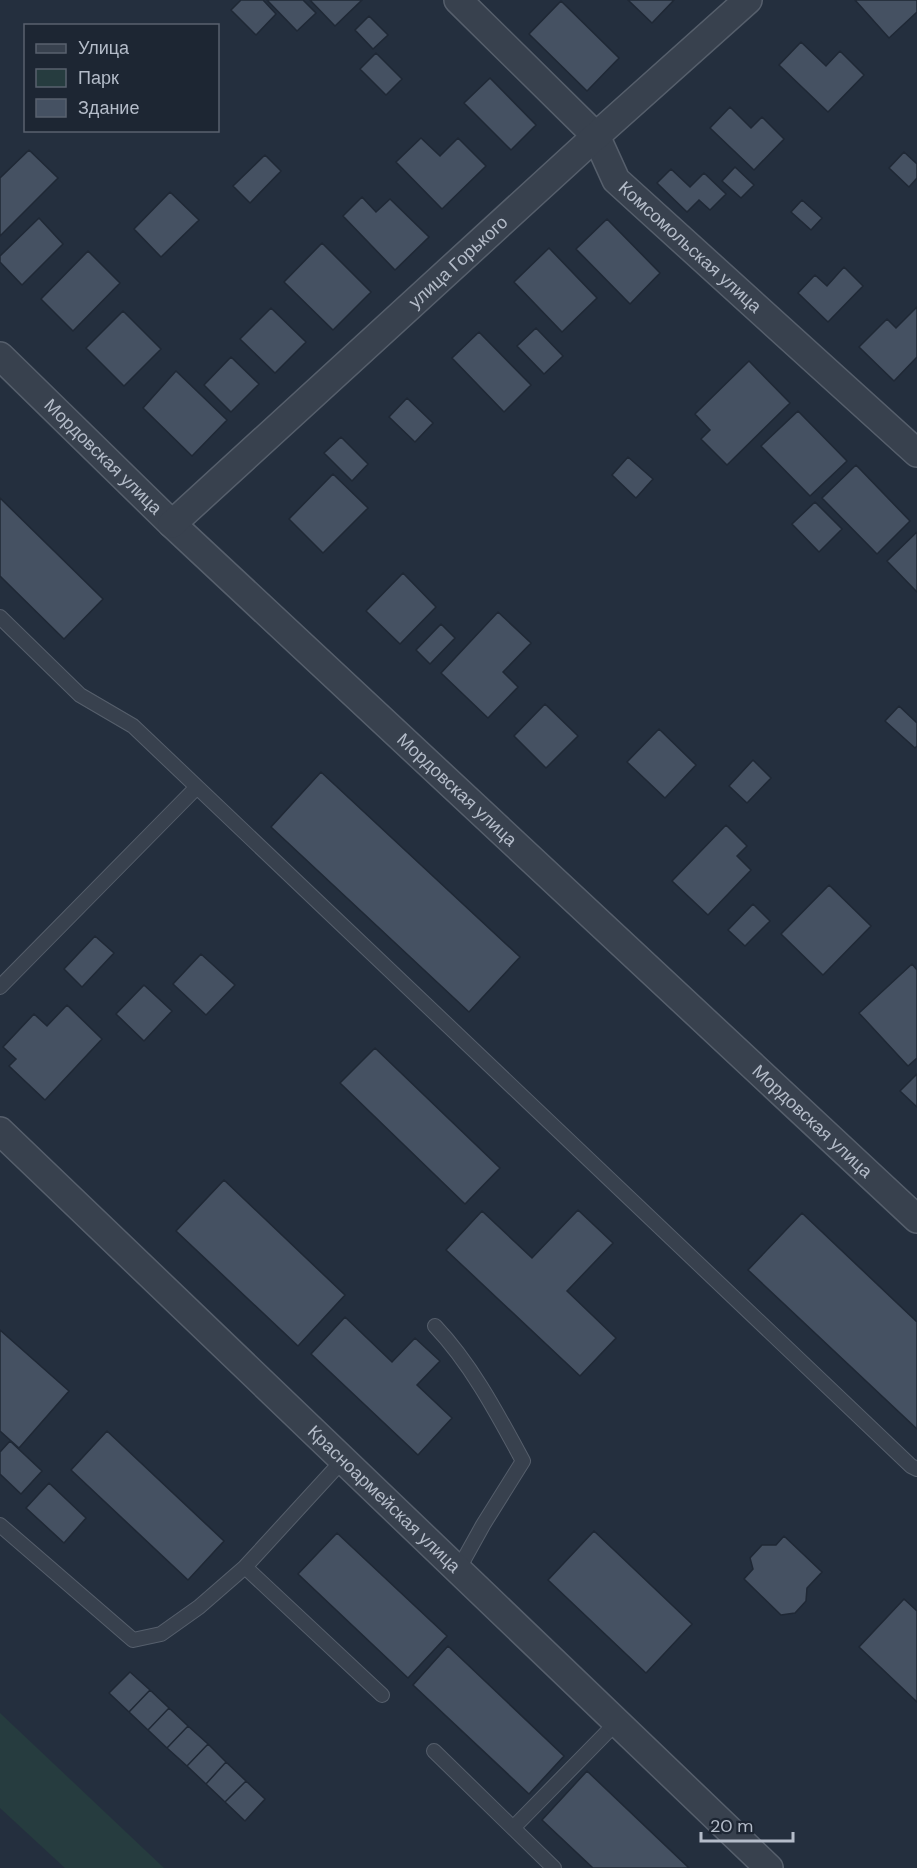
<svg xmlns="http://www.w3.org/2000/svg" width="917" height="1868" viewBox="0 0 917 1868" font-family="'DM Sans',sans-serif">
  <rect width="100%" height="100%" fill="#242f3e"/>
  <path fill="#263c3f" d="M0 1713 164 1868H65L0 1808Z"/>
  <path fill="#455162" stroke="#1f2835" stroke-width="1.5" d="M241 0H263L276 14 256 35 231 10Z
    M267 0H303L316 13 297 31Z
    M310 0H362L335 26Z
    M628 0H674L652 23Z
    M855 0H917V12L889 38Z
    M561 1 619 58 587 91 529 34Z
    M369 16 388 35 373 49 355 30Z
    M801 42 826 66 840 51 864 75 828 112 779 65Z
    M376 53 402 79 386 95 360 69Z
    M490 78 536 125 511 150 464 103Z
    M730 107 751 128 762 117 784 139 754 170 710 128Z
    M421 138 440 156 458 138 486 166 442 209 396 162Z
    M29 150 58 178 0 236V178Z
    M904 152 917 164V178L909 187 889 168Z
    M265 155 281 171 250 203 233 186Z
    M735 167 754 185 741 198 722 181Z
    M671 169 690 187 704 173 726 194 710 210 699 200 687 212 657 183Z
    M170 192 199 220 161 257 134 229Z
    M362 197 376 212 390 199 429 237 395 270 343 216Z
    M802 200 822 218 811 230 791 212Z
    M39 218 63 244 22 285 0 262V256Z
    M607 219 660 273 630 304 576 249Z
    M322 243 371 292 333 330 284 282Z
    M549 248 597 298 562 332 514 282Z
    M88 251 120 283 73 331 41 299Z
    M844 267 863 286 828 322 798 293 815 275 827 286Z
    M917 307V357L894 381 859 347 887 319 896 328Z
    M271 308 306 342 275 373 240 339Z
    M123 311 161 349 124 386 86 348Z
    M536 328 563 356 544 374 517 346Z
    M479 332 531 385 504 412 452 358Z
    M231 357 259 384 231 412 204 385Z
    M749 361 790 403 727 465 701 439 710 430 695 414Z
    M176 371 227 420 192 456 143 408Z
    M407 398 433 423 415 442 389 417Z
    M798 411 847 461 810 496 761 446Z
    M341 437 368 464 352 481 324 453Z
    M628 457 653 479 636 498 612 475Z
    M856 465 910 521 877 554 822 498Z
    M333 474 368 508 323 553 289 519Z
    M0 498 103 599 64 639 0 576Z
    M815 502 842 529 819 552 792 524Z
    M917 532V592L887 561Z
    M403 573 436 607 400 644 366 611Z
    M498 612 531 643 503 672 518 687 488 718 441 673Z
    M441 624 455 638 430 664 416 650Z
    M545 704 578 736 546 768 514 736Z
    M899 706 917 723V746L915 748 885 721Z
    M659 729 696 765 665 798 627 762Z
    M753 760 771 778 747 803 729 786Z
    M321 772 520 957 469 1012 271 827Z
    M726 825 747 846 737 856 751 870 708 915 672 881Z
    M829 885 871 926 823 975 781 934Z
    M753 904 770 921 745 946 728 930Z
    M95 936 114 953 82 987 64 969Z
    M201 954 235 985 206 1015 173 984Z
    M912 964 917 970V1058L908 1066 859 1013Z
    M144 985 172 1011 144 1041 116 1014Z
    M67 1005 102 1039 45 1100 9 1066 16 1059 3 1047 34 1014 47 1026Z
    M375 1048 500 1168 465 1204 340 1083Z
    M917 1074V1107L900 1091Z
    M224 1180 345 1295 298 1346 176 1231Z
    M578 1210 613 1243 567 1291 616 1338 580 1376 446 1250 482 1211 532 1258Z
    M802 1213 917 1322V1429L748 1270Z
    M345 1317 392 1362 415 1338 440 1361 417 1385 452 1418 418 1455 311 1354Z
    M0 1330 69 1391 19 1448 0 1431Z
    M107 1431 224 1541 188 1580 71 1470Z
    M10 1441 42 1471 21 1494 0 1474V1452Z
    M49 1483 86 1518 64 1543 26 1508Z
    M594 1531 692 1624 646 1673 548 1580Z
    M337 1533 447 1636 408 1678 298 1574Z
    M784 1536 822 1572 807 1588 806 1601 795 1613 781 1615 744 1579 753 1569 750 1558 762 1545H776Z
    M904 1599 917 1611V1702L859 1647Z
    M448 1646 564 1756 529 1794 413 1685Z
    M130 1672 150 1690 129 1712 109 1693Z
    M150 1690 169 1708 148 1730 129 1712Z
    M169 1708 188 1726 167 1748 148 1730Z
    M188 1726 208 1744 187 1766 167 1748Z
    M208 1744 226 1762 206 1784 187 1766Z
    M226 1762 246 1781 225 1802 206 1784Z
    M587 1771 689 1868H593L542 1820Z
    M246 1781 265 1799 245 1821 225 1802Z"/>
  <g fill="none" stroke-linecap="round" stroke-linejoin="round">
    <g stroke="#565f6c" stroke-width="16">
      <path id="lane" d="M0 617 80 695 133 726 911 1466 917 1469
        M0 987 197 787
        M435 1326C472 1365 498 1415 523 1461L483 1525 458 1570
        M343 1460 245 1567 382 1695
        M0 1525 133 1640 161 1634 199 1607 245 1567
        M434 1751 554 1868
        M513 1828 617 1722"/>
    </g>
    <g stroke="#565f6c" stroke-width="30">
      <g id="street">
        <path id="s1" d="M458 0 596 136 616 180 917 453"/>
        <path id="s2" d="M0 356 172 524 917 1219"/>
        <path id="s3" d="M172 524 596 136 748 0"/>
        <path id="s4" d="M0 1131 769 1868"/>
      </g>
    </g>
    <use href="#lane" stroke="#38414e" stroke-width="14"/>
    <use href="#street" stroke="#38414e" stroke-width="27"/>
  </g>
  <g text-anchor="middle" stroke-width="6" stroke-linejoin="round" paint-order="stroke">
    <g font-size="18" fill="#b4bcc9" stroke="#1d2633">
      <text dy="6" stroke="none"><textPath href="#s1" startOffset="342">Комсомольская улица</textPath></text>
      <text dy="6" stroke="none"><textPath href="#s3" startOffset="388">улица Горького</textPath></text>
      <text dy="6" stroke="none"><textPath href="#s2" startOffset="144">Мордовская улица</textPath></text>
      <text dy="6" stroke="none"><textPath href="#s2" startOffset="630">Мордовская улица</textPath></text>
      <text dy="6" stroke="none"><textPath href="#s2" startOffset="1116">Мордовская улица</textPath></text>
      <text dy="6" stroke="none"><textPath href="#s4" startOffset="532">Красноармейская улица</textPath></text>
    </g>
  </g>
  <rect x="24" y="24" width="195" height="108" fill="#1d2633" stroke="#59626f" stroke-width="1.5"/>
  <rect x="36" y="44" width="30" height="9" fill="#38414e" stroke="#59626f" stroke-width="1.5"/>
  <text x="78" y="54" font-size="18" fill="#b4bcc9">Улица</text>
  <rect x="36" y="69" width="30" height="18" fill="#263c3f" stroke="#59626f" stroke-width="1.5"/>
  <text x="78" y="84" font-size="18" fill="#b4bcc9">Парк</text>
  <rect x="36" y="99" width="30" height="18" fill="#455162" stroke="#59626f" stroke-width="1.5"/>
  <text x="78" y="114" font-size="18" fill="#b4bcc9">Здание</text>
  <path d="M701 1832v9h92v-9" fill="none" stroke="#b4bcc9" stroke-width="3"/>
  <text x="710" y="1832" font-size="18" fill="#b4bcc9" stroke="#1d2633" stroke-width="4.5" paint-order="stroke">20 m</text>
</svg>
